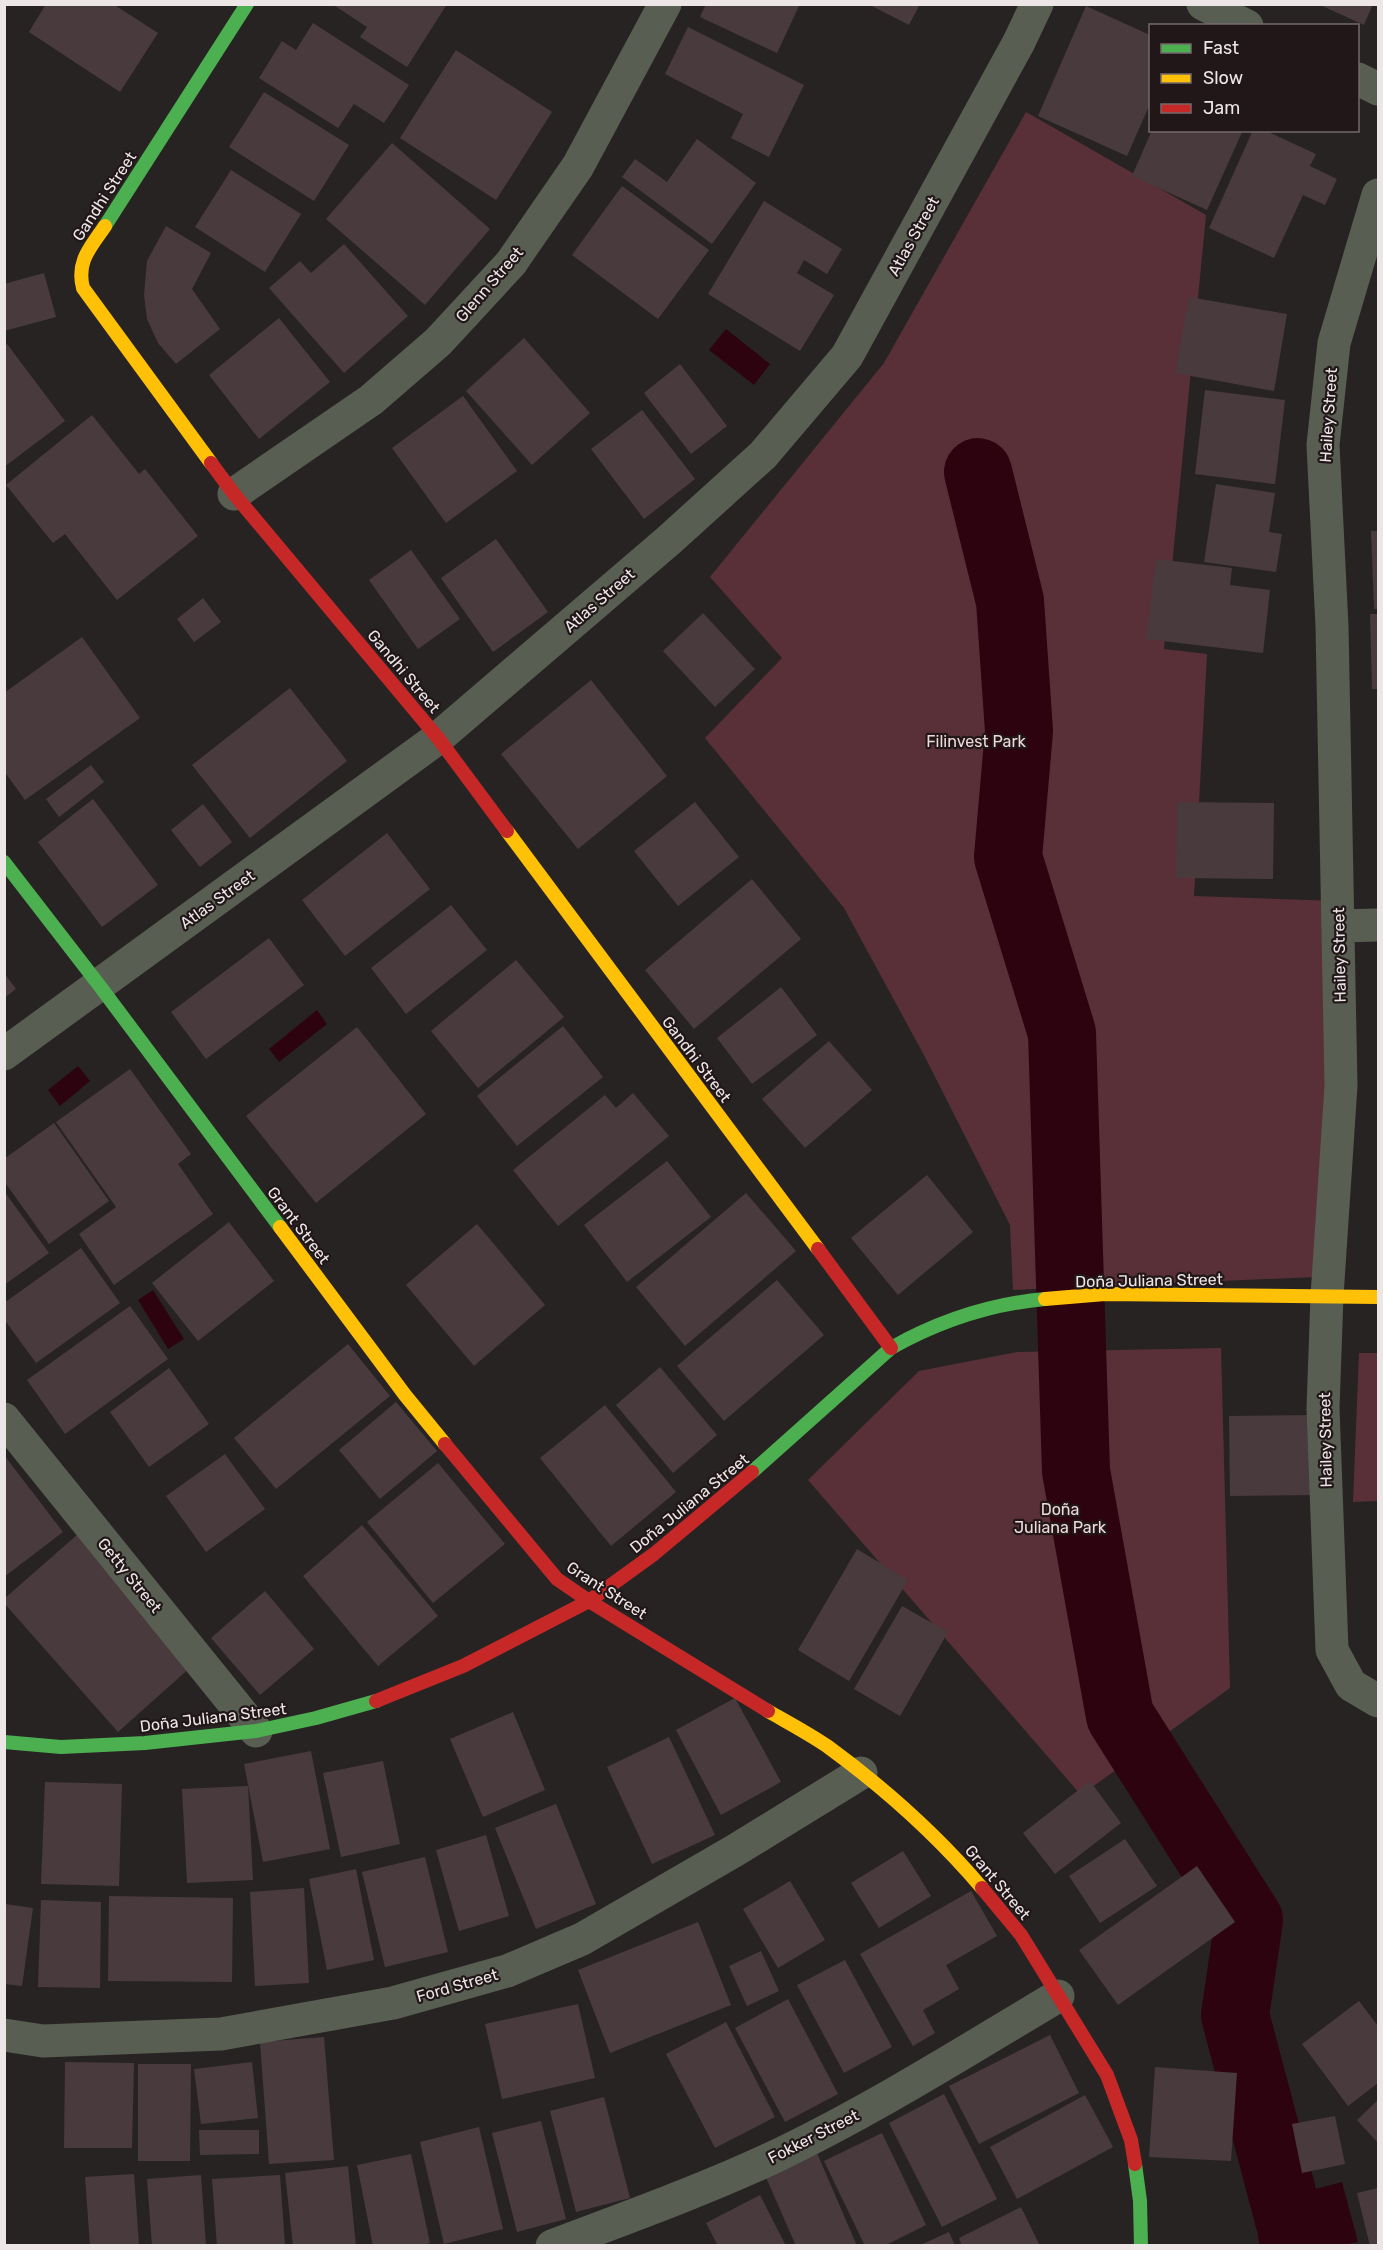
<svg xmlns="http://www.w3.org/2000/svg" width="1383" height="2250" viewBox="0 0 1383 2250" font-family="Rubik,sans-serif">
  <rect width="100%" height="100%" fill="#282323"/>
  <path fill="#593038" d="M1026 112 1206 215 1164 649 1207 654 1194 896 1338 901V1276L1013 1290 1010 1225 925 1057 844 908 705 738 782 658 710 577 884 363Z
    M1221 1348 1230 1688 1081 1795 808 1480 919 1371 1017 1352Z
    M1359 1353H1378V1501L1353 1502Z"/>
  <path fill="#2d030f" d="M726 329 770 364 754 385 709 350Z
    M317 1010 327 1024 279 1062 269 1049Z
    M78 1066 90 1081 60 1106 48 1090Z
    M153 1290 184 1339 168 1349 138 1300Z
    M1342 2182 1358 2242 1343 2245H1318L1304 2192Z"/>
  <g fill="none" stroke-linecap="round" stroke-linejoin="round">
    <path stroke="#2d030f" stroke-width="68" d="M978 472 1010 601 1019 731 1008 857 1062 1033 1076 1471 1120 1716 1249 1920 1235 2015 1291 2227 1294 2246"/>
  </g>
  <path fill="#493a3e" d="M46 4H113L158 33 120 92 29 32Z
    M332 4H447L407 67 360 37 367 27Z
    M706 4H800L777 53 700 17Z
    M868 4H920L909 25Z
    M1318 4H1373L1364 25Z
    M1086 6 1150 35V104L1127 156 1038 116Z
    M313 23 409 85 384 123 354 104 338 128 259 78 282 41 296 50Z
    M688 27 804 85 769 157 731 138 743 114 665 74Z
    M456 50 552 112 496 200 400 138Z
    M264 92 349 145 314 201 229 147Z
    M1152 130H1243L1207 210 1132 176Z
    M1253 130H1264L1316 154 1310 166 1337 179 1325 205 1303 195 1274 258 1209 228Z
    M697 139 756 183 712 244 622 177 635 159 667 182Z
    M392 143 490 229 425 305 326 219Z
    M231 170 301 214 265 272 195 227Z
    M622 186 709 250 658 319 572 255Z
    M764 201 842 249 827 274 804 260 797 273 834 295 800 351 708 294Z
    M166 226 211 253 192 289 220 329 176 364 158 343 147 319 144 295 147 261Z
    M344 244 408 316 344 373 269 288 300 261 311 273Z
    M44 273 56 317 4 331V284Z
    M1189 297 1287 314 1274 391 1175 373Z
    M279 318 330 382 259 439 209 375Z
    M524 338 590 413 532 465 466 391Z
    M7 344 65 421 4 467V346Z
    M680 364 727 426 691 454 644 393Z
    M1205 390 1285 400 1275 484 1195 474Z
    M463 396 517 471 446 523 392 448Z
    M642 410 695 479 644 519 591 449Z
    M92 415 139 474 145 469 198 536 117 600 65 534 53 543 6 485Z
    M1216 484 1275 493 1269 532 1282 534 1276 572 1204 562Z
    M1371 531H1378V609H1374Z
    M496 539 548 612 493 652 441 578Z
    M411 550 460 619 418 649 369 580Z
    M1156 559 1232 568 1230 585 1270 590 1263 653 1146 639Z
    M203 598 221 622 194 642 177 619Z
    M703 613 755 669 715 707 663 651Z
    M1370 614H1378V689H1372Z
    M82 637 140 718 25 800 4 771V693Z
    M591 680 667 776 578 849 501 754Z
    M290 688 347 761 250 838 192 765Z
    M91 765 104 782 59 817 46 799Z
    M93 799 158 885 102 927 38 842Z
    M695 802 739 857 678 906 634 851Z
    M1177 802 1274 803 1273 879 1176 878Z
    M203 804 232 842 200 867 171 830Z
    M387 833 430 889 345 956 302 900Z
    M752 879 801 939 694 1029 645 970Z
    M451 905 487 950 406 1014 371 968Z
    M269 938 304 985 206 1059 171 1012Z
    M516 960 564 1017 478 1088 431 1031Z
    M4 973 16 989 4 998Z
    M781 987 817 1035 752 1084 717 1038Z
    M563 1026 603 1077 517 1146 477 1096Z
    M357 1027 426 1114 316 1203 246 1116Z
    M829 1041 872 1090 805 1148 762 1099Z
    M130 1069 191 1154 178 1164 213 1214 114 1285 79 1234 116 1207 56 1122Z
    M633 1093 669 1136 558 1226 513 1170 605 1095 616 1108Z
    M54 1123 109 1201 49 1244 4 1181V1159Z
    M667 1161 711 1217 627 1282 584 1225Z
    M927 1175 973 1232 898 1295 851 1238Z
    M4 1191 49 1253 4 1285Z
    M746 1193 796 1251 685 1346 636 1287Z
    M229 1222 274 1281 198 1341 152 1283Z
    M477 1224 545 1305 474 1366 406 1285Z
    M81 1248 120 1303 36 1363 4 1319V1303Z
    M777 1280 824 1335 724 1421 677 1366Z
    M130 1306 168 1359 65 1434 27 1380Z
    M348 1344 390 1396 276 1489 234 1438Z
    M660 1367 717 1435 673 1473 616 1405Z
    M169 1368 209 1424 149 1467 110 1412Z
    M396 1402 437 1451 380 1499 339 1450Z
    M605 1405 676 1492 611 1546 540 1458Z
    M1314 1415 1315 1495 1230 1496 1229 1416Z
    M225 1454 265 1509 206 1552 166 1496Z
    M4 1455 63 1532 4 1577Z
    M438 1463 505 1544 433 1603 367 1522Z
    M362 1525 438 1616 378 1666 303 1576Z
    M78 1534 193 1665 118 1732 4 1603V1599Z
    M857 1549 908 1580 849 1681 798 1650Z
    M265 1591 314 1649 260 1695 211 1638Z
    M902 1606 948 1632 900 1716 854 1689Z
    M735 1698 781 1782 721 1815 676 1730Z
    M513 1712 545 1790 483 1817 450 1739Z
    M669 1737 715 1835 652 1864 607 1767Z
    M311 1751 330 1849 263 1862 244 1764Z
    M383 1761 400 1844 341 1857 323 1773Z
    M1090 1781 1121 1823 1055 1874 1023 1833Z
    M45 1782 122 1784 119 1886 41 1884Z
    M248 1786 253 1880 187 1883 182 1789Z
    M556 1804 596 1904 536 1929 495 1828Z
    M486 1835 509 1916 459 1931 436 1850Z
    M1125 1839 1157 1886 1100 1923 1069 1876Z
    M903 1851 931 1896 879 1928 851 1883Z
    M425 1857 448 1952 385 1967 362 1872Z
    M1197 1866 1235 1922 1118 2005 1079 1950Z
    M356 1869 374 1960 327 1970 309 1879Z
    M790 1881 825 1940 778 1968 743 1909Z
    M304 1888 309 1983 255 1986 250 1892Z
    M971 1891 997 1936 946 1965 959 1989 923 2010 935 2033 913 2046 860 1954Z
    M109 1896 233 1898 232 1982 108 1981Z
    M41 1900 101 1902 100 1988 38 1987Z
    M5 1904 33 1908 22 1986 5 1984Z
    M698 1922 731 2005 610 2053 578 1970Z
    M761 1951 779 1991 747 2006 729 1966Z
    M845 1960 892 2047 844 2073 797 1985Z
    M788 1999 838 2094 785 2122 735 2028Z
    M1359 2001 1378 2026V2083L1348 2106 1302 2044Z
    M578 2004 595 2078 502 2099 485 2024Z
    M726 2022 775 2117 715 2148 666 2054Z
    M1050 2035 1079 2093 979 2144 949 2086Z
    M324 2037 334 2160 269 2164 260 2042Z
    M65 2062 134 2063 132 2148H64Z
    M252 2062 258 2118 201 2124 194 2069Z
    M138 2064H191L190 2161H138Z
    M1155 2067 1237 2073 1231 2161 1149 2157Z
    M944 2094 997 2199 942 2227 889 2123Z
    M1085 2095 1113 2147 1017 2199 990 2147Z
    M604 2097 630 2198 576 2212 550 2111Z
    M1378 2100V2143L1357 2120Z
    M1335 2116 1345 2164 1302 2173 1292 2124Z
    M541 2121 566 2219 517 2232 492 2133Z
    M479 2127 503 2229 444 2244 420 2142Z
    M199 2130H259V2154L200 2155Z
    M882 2133 926 2225 884 2246H865L824 2161Z
    M817 2153 857 2246H796L765 2175Z
    M411 2154 430 2243 420 2246H373L357 2165Z
    M348 2166 356 2246H293L285 2173Z
    M134 2174 139 2246H90L85 2177Z
    M201 2175 206 2246H152L147 2179Z
    M280 2175 285 2246H217L212 2179Z
    M1378 2188V2246H1370L1357 2193Z
    M760 2195 786 2246H718L706 2223Z
    M1021 2207 1040 2246H962L959 2238Z
    M949 2232 955 2246H918Z"/>
  <g fill="none" stroke-linecap="round" stroke-linejoin="round">
    <path stroke="#585e51" stroke-width="33" d="M1203 4 1247 26
      M1358 79 1378 89
      M1378 195 1334 343 1323 445 1332 626 1341 1086 1327 1296 1323 1408 1332 1650 1351 1685 1378 1701
      M234 494 371 400 438 342 511 263 578 166 665 4
      M1339 926 1378 925
      M4 1054 438 738 668 541 763 455 847 356 1019 42 1037 4
      M4 1419 256 1731
      M4 2035 43 2041 221 2034 393 2003 507 1971 582 1939 734 1851 861 1773
      M552 2246C626 2218 701 2191 772 2158 871 2111 964 2052 1058 1996"/>
    <path stroke="#4caf50" stroke-width="14" d="M105 226 247 4
      M4 862 99 985 280 1227
      M752 1472 891 1348C939 1321 990 1304 1045 1299
      M4 1742 61 1747 145 1743 256 1731 316 1718 376 1701
      M1135 2164 1140 2201 1141 2246"/>
    <path stroke="#ffc107" stroke-width="14" d="M105 226C91 247 76 261 83 288L211 463
      M507 831 818 1249
      M280 1227 405 1395 445 1444
      M1045 1299 1105 1294 1378 1297
      M768 1711C787 1722 808 1733 827 1746 883 1787 937 1835 982 1888"/>
    <path stroke="#c62828" stroke-width="14" d="M211 463 234 494 438 738 507 831
      M818 1249 891 1348
      M445 1444 557 1579 589 1601 768 1711
      M376 1701 463 1666 589 1601 654 1554 752 1472
      M982 1888 1021 1935 1107 2075 1131 2140 1135 2164"/>
  </g>
  <g text-anchor="middle" stroke-width="4.5" stroke-linejoin="round" paint-order="stroke">
    <g font-size="16" fill="#ede6e7" stroke="#211718">
      <text transform="translate(104 196) rotate(-57)" y="6">Gandhi Street</text>
      <text transform="translate(913 236) rotate(-61)" y="6">Atlas Street</text>
      <text transform="translate(489 284) rotate(-49)" y="6">Glenn Street</text>
      <text transform="translate(1328 415) rotate(-86)" y="6">Hailey Street</text>
      <text transform="translate(599 600) rotate(-41)" y="6">Atlas Street</text>
      <text transform="translate(404 671) rotate(50)" y="6">Gandhi Street</text>
      <text transform="translate(217 899) rotate(-36)" y="6">Atlas Street</text>
      <text transform="translate(1339 955) rotate(-91)" y="6">Hailey Street</text>
      <text transform="translate(697 1059) rotate(53)" y="6">Gandhi Street</text>
      <text transform="translate(299 1225) rotate(53)" y="6">Grant Street</text>
      <text transform="translate(1149 1280) rotate(-1)" y="6">Doña Juliana Street</text>
      <text transform="translate(1325 1440) rotate(-91)" y="6">Hailey Street</text>
      <text transform="translate(689 1503) rotate(-39)" y="6">Doña Juliana Street</text>
      <text transform="translate(130 1575) rotate(51)" y="6">Getty Street</text>
      <text transform="translate(607 1590) rotate(33)" y="6">Grant Street</text>
      <text transform="translate(213 1717) rotate(-7)" y="6">Doña Juliana Street</text>
      <text transform="translate(998 1882) rotate(50)" y="6">Grant Street</text>
      <text transform="translate(457 1985) rotate(-16)" y="6">Ford Street</text>
      <text transform="translate(813 2136) rotate(-27)" y="6">Fokker Street</text>
    </g>
    <g font-size="16" fill="#f0d9dc" stroke="#211718">
      <text x="976" y="747">Filinvest Park</text>
      <text x="1060" y="1515">Doña<tspan x="1060" dy="18">Juliana Park</tspan></text>
    </g>
  </g>
  <rect width="1383" height="2250" fill="none" stroke="#ede6e7" stroke-width="12"/>
  <rect x="1149" y="24" width="210" height="108" fill="#211718" stroke="#736a6b" stroke-width="1.5"/>
  <rect x="1161" y="44" width="30" height="9" fill="#4caf50" stroke="#736a6b" stroke-width="1.5"/>
  <text x="1203" y="54" font-size="18" fill="#ede6e7">Fast</text>
  <rect x="1161" y="74" width="30" height="9" fill="#ffc107" stroke="#736a6b" stroke-width="1.5"/>
  <text x="1203" y="84" font-size="18" fill="#ede6e7">Slow</text>
  <rect x="1161" y="104" width="30" height="9" fill="#c62828" stroke="#736a6b" stroke-width="1.5"/>
  <text x="1203" y="114" font-size="18" fill="#ede6e7">Jam</text>
</svg>
